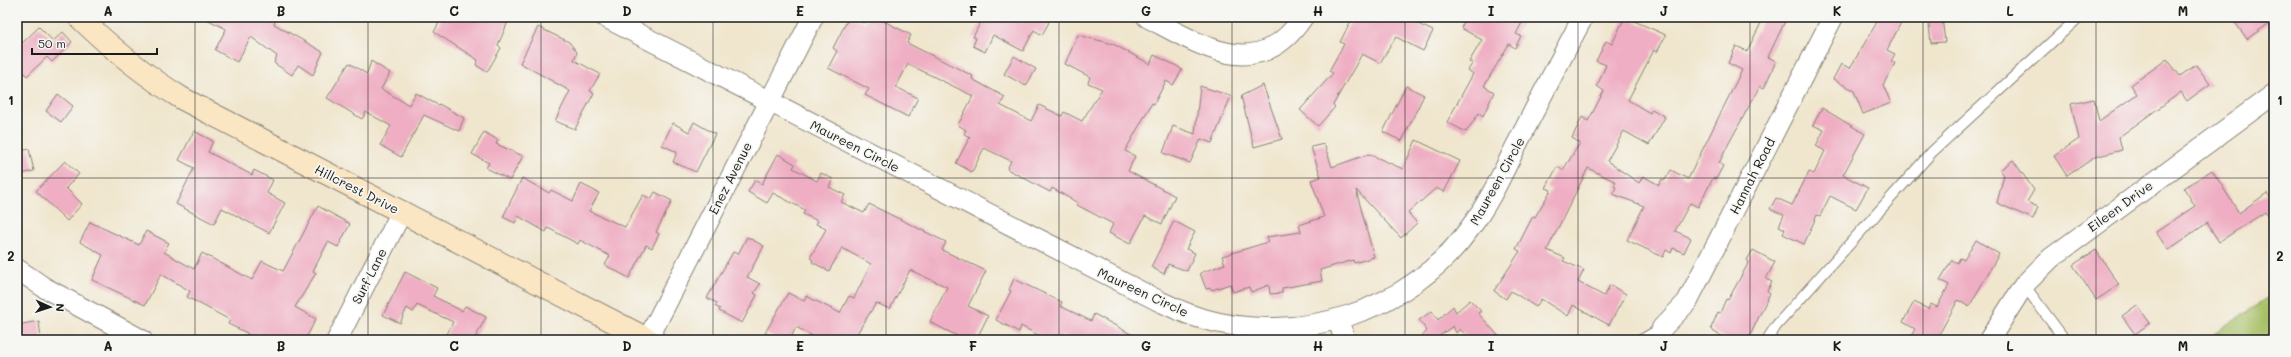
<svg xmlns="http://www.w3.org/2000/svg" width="2291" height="357" viewBox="0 0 2291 357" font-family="Mali,sans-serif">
  <rect width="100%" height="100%" fill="#f6f6f2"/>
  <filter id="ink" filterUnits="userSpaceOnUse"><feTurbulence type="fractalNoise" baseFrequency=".025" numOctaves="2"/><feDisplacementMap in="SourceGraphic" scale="8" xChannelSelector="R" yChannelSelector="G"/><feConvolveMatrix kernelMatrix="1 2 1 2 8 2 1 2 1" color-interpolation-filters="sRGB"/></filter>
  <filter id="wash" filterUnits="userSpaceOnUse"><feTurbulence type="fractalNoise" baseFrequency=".012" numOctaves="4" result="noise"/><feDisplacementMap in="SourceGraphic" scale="16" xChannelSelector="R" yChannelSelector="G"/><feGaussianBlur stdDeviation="0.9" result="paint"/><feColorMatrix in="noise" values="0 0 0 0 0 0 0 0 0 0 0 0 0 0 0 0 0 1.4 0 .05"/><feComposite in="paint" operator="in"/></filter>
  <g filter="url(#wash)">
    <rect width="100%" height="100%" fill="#f0e6ce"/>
    <path fill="#a7c065" stroke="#626e40" d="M2274 294V340H2205Z"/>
    <g id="blocks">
      <path fill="#efaec3" d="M203 17H277L274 24 323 52 313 75 298 65 292 75 274 63 277 56 251 37 237 62 215 50 226 29Z
        M442 17H510L498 45 501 48 487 72 476 65 478 60 434 32Z
        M849 17 865 23 868 17H876L911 35 907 43 973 76 972 79 1005 97 1000 105 1031 121 1039 105 1062 116 1064 112 1082 121 1102 89 1088 83 1090 77 1065 64 1078 35 1113 44 1150 64 1154 55 1177 66 1182 70 1173 85 1166 81 1154 104 1152 103 1125 151 1135 156 1128 171 1175 196 1162 224 1145 216 1130 244 1109 233 1113 224 1077 205 1078 203 1052 188 1050 192 1007 169 1011 161 984 148 972 172 956 163 970 137 964 134 966 130 958 125 973 96 908 64 896 87 918 98 908 117 865 95 869 89 828 68 837 51 833 48Z
        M983 17H1040L1049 22 1042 35 1034 30 1023 51 993 35 985 52 973 46 976 38 973 37Z
        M1353 17H1420L1416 23 1433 31 1423 51 1396 37 1380 63 1362 54 1333 105 1335 107 1318 126 1300 110 1333 73 1329 71 1344 44 1340 42Z
        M1466 17H1525L1516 34 1521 36 1515 48 1509 44 1484 86 1494 92 1483 116 1479 113 1466 132 1447 122 1473 74 1468 70 1473 63 1469 62 1482 40 1461 28Z
        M1625 17 1666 35 1657 52 1654 50 1628 100 1650 113 1652 109 1665 117 1649 145 1624 131 1607 161 1639 183 1643 176 1659 185 1662 179 1665 180 1671 170 1688 179 1742 70 1728 63 1736 46 1747 51 1764 17H1787L1768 57 1776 61 1764 88 1760 86 1729 143 1719 163 1723 166 1716 179 1713 178 1698 207 1690 203 1675 231 1691 238 1684 253 1673 248 1671 253 1666 250 1663 257 1627 240 1644 206 1613 194 1616 187 1614 186 1616 182 1588 168 1547 250 1565 258 1563 261 1584 270 1578 282 1604 296 1610 285 1626 294 1609 325 1573 305 1568 316 1541 299 1536 307 1511 291 1506 299 1494 291 1520 251 1516 249 1533 216 1535 217 1551 190 1546 188 1557 167 1563 170 1580 143 1572 138 1582 117 1588 121 1604 91 1597 86 1606 65 1596 61 1606 41 1612 44Z
        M1880 17H1904L1887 50 1895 54 1891 61 1895 63 1883 85 1891 103 1863 114 1854 91 1833 79 1841 64 1850 68Z
        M1928 17H1942L1945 42 1931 43Z
        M2231 17H2274V20L2247 39Z
        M39 27 53 41 63 32 72 42 52 62 47 57 27 76 17 66V48Z
        M538 27 569 42 577 52 574 60 600 74 590 91 594 93 575 129 555 121 570 91 520 63Z
        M1014 56 1036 69 1026 86 1004 74Z
        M2167 59 2180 76 2196 65 2210 84 2187 101 2181 92 2119 137 2122 150 2095 157 2067 176 2054 156 2079 139 2071 104 2094 99 2099 121 2137 94 2131 85Z
        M371 61 390 73 381 89 409 105 416 93 438 105 439 104 464 118 459 131 424 115 401 157 380 145 391 126 366 112 362 119 327 98 349 63 367 74Z
        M1263 85 1282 139 1254 147 1241 96Z
        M1200 86 1231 96 1212 143 1201 139 1190 163 1163 153 1173 126 1195 134Z
        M1406 86 1424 95 1402 141 1383 132Z
        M58 94 73 106 61 122 46 111Z
        M1822 108 1865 134 1843 175 1868 188 1856 209 1830 196 1820 216 1817 215 1804 244 1783 234 1785 229 1779 226 1784 215 1770 209 1776 198 1792 205 1809 172 1814 174 1825 151 1816 146 1824 130 1813 125Z
        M694 122 715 134 696 172 673 162 677 152 662 145 673 123 689 132Z
        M194 131 213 141 208 152 252 175 254 170 273 180 267 193 285 203 269 233 222 208 214 224 176 204 194 168 179 160Z
        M484 132 498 140 496 144 523 156 510 180 486 168 489 163 472 154Z
        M1416 140 1460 161 1444 192 1436 188 1408 213 1417 223 1401 238 1356 190 1374 257 1354 263 1353 260 1320 270 1322 281 1282 288V293L1270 294 1269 285 1251 292 1249 287 1233 292 1230 284 1212 290 1211 288 1206 289 1200 273 1225 264 1222 256 1268 242 1267 237 1301 232 1299 225 1324 217 1311 180 1321 177 1311 147 1324 144 1332 167 1369 154 1403 169Z
        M29 149 34 171 17 175V152Z
        M778 154 795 164 793 168 817 181 821 173 833 179 829 187 845 195 841 202 864 213 869 204 946 242 942 250 986 271 968 306 988 316 976 340H965L930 322 947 287 910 270 890 309 876 303 853 340H820L796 327 790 340H779L765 333 788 293 804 301 806 296 840 313 849 296 854 298 871 264 842 248 829 271 812 262 813 260 810 258 826 229 816 224 818 221 803 214 805 210 773 193 767 203 748 192 755 180 762 184Z
        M2013 160 2034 190 2027 202 2038 207 2033 219 1997 203 2004 175 2000 170Z
        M65 161 79 174 66 188 82 204 67 221 36 191Z
        M2212 170 2239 213 2267 193 2274 203V225L2265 212 2219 242 2207 223 2168 250 2156 232 2195 206 2184 188Z
        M522 178 549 193 551 190 573 201 581 184 599 193 589 211 625 227 643 195 651 199 655 192 672 201 656 232 659 234 652 248 646 245 629 278 605 265 610 256 580 240 578 244 548 228 546 232 518 216 515 223 503 217Z
        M318 206 350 224 338 247 328 242 313 271 316 273 295 307 316 319 305 340H291L287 338 283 340H250L247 333 228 324 230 320 187 297 190 291 161 274 145 305 92 280 103 255 80 242 90 222 139 245 146 231 169 243 164 252 194 269 202 253 252 280 262 261 283 271Z
        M1174 221 1195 232 1186 249 1195 253 1187 271 1168 264 1164 274 1151 267Z
        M747 237 764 246 747 277 760 284 754 293 757 295 742 323 719 311 720 309 715 306 717 303 707 298 733 252 738 254Z
        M1976 240 1999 254 1969 307 1958 300 1936 340H1909L1915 329 1903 322 1914 302 1928 309 1931 304 1937 307 1949 285 1940 280 1952 260 1957 263 1960 258 1964 260Z
        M1753 250 1775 262 1766 279 1772 282 1767 291 1770 293 1748 340H1729L1714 332 1711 328 1718 312 1720 313 1726 299 1728 300 1749 262 1747 260Z
        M2096 250 2119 285 2096 300 2073 265Z
        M405 272 437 288 433 296 462 311 465 306 486 317 474 340H444L453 322 417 305 413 312 407 308 400 323 383 315Z
        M1014 279 1062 302 1060 306 1091 321 1094 314 1142 340H1072L1062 335 1059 340H1048L1021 326 1019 332 996 320 1011 291 1009 290Z
        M1470 300 1481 311 1478 313 1502 340H1471L1460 329 1456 333 1453 326 1434 340H1419L1427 331 1419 320 1432 311 1438 320 1453 306 1456 312Z
        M2137 305 2150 323 2135 334 2122 316Z
        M39 321 41 340H17V325Z"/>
    </g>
  </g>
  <g filter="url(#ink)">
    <use href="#blocks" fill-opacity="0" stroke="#868175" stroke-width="1"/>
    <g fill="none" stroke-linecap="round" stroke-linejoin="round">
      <g stroke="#868175" stroke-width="12">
        <path id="lane" d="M2024 285 2065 340
          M1641 340 1662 328
          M1767 340 1776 326 1932 152 2079 17"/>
      </g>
      <g stroke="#868175" stroke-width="22">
        <path id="street" d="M605 17 1159 301C1172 307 1186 314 1200 318 1298 347 1410 312 1470 228 1489 203 1502 174 1516 146 1538 103 1560 60 1583 17
          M1147 17C1201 45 1258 85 1303 17
          M17 269 45 288 142 340
          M1338 320 1345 340
          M1662 328 1687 302 1833 17
          M648 339 813 17
          M337 340 402 211
          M1989 340 2024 285 2051 258 2274 94"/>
      </g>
      <g stroke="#868175" stroke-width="24">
        <path id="secondary" d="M79 17C111 48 144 75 183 99L649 340"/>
      </g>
      <use href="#lane" stroke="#fff" stroke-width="10"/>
      <use href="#street" stroke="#fff" stroke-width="20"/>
      <use href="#secondary" stroke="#fbe6c4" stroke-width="22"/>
    </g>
  </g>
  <path fill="none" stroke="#1c1c1c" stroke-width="1" stroke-opacity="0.55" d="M195 17V340M368 17V340M541 17V340M713 17V340M886 17V340M1059 17V340M1232 17V340M1405 17V340M1578 17V340M1750 17V340M1923 17V340M2096 17V340M17 178H2274"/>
  <g text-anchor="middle" stroke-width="3.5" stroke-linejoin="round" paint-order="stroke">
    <g font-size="13" fill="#1c1c1c" stroke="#f6f6f2">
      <text transform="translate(855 146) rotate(27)" y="5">Maureen Circle</text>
      <text transform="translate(1752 176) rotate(-63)" y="5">Hannah Road</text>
      <text transform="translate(730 178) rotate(-63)" y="5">Enez Avenue</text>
      <text transform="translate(1497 181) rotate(-61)" y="5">Maureen Circle</text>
      <text transform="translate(357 189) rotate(27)" y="5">Hillcrest Drive</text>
      <text transform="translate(2120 206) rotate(-36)" y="5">Eileen Drive</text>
      <text transform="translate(369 276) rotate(-63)" y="5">Surf Lane</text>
      <text transform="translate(1143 292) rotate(25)" y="5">Maureen Circle</text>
    </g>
  </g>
  <rect width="2291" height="357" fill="none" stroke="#f6f6f2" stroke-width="44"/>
  <g transform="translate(50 307) rotate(93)" stroke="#f6f6f2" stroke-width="3" paint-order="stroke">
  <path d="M0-3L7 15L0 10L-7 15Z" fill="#1c1c1c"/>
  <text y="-6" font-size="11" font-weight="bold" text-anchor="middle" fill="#1c1c1c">N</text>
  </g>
  <path d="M32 48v6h125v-6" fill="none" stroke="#1c1c1c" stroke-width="2"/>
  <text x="38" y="48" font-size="12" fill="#1c1c1c" stroke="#f6f6f2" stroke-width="3" paint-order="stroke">50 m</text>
  <rect x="22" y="22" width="2247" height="313" fill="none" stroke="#1c1c1c" stroke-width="1.5"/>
  <g font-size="13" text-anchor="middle" font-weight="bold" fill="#1c1c1c">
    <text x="108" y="16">A</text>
    <text x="281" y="16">B</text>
    <text x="454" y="16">C</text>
    <text x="627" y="16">D</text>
    <text x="800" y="16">E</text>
    <text x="973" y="16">F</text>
    <text x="1146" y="16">G</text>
    <text x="1318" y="16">H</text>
    <text x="1491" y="16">I</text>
    <text x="1664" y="16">J</text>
    <text x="1837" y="16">K</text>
    <text x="2010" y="16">L</text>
    <text x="2183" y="16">M</text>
    <text x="11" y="105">1</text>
    <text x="2280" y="105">1</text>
    <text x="11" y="261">2</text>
    <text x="2280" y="261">2</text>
    <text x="108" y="351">A</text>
    <text x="281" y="351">B</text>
    <text x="454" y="351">C</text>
    <text x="627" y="351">D</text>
    <text x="800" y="351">E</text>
    <text x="973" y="351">F</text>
    <text x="1146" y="351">G</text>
    <text x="1318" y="351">H</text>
    <text x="1491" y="351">I</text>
    <text x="1664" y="351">J</text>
    <text x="1837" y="351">K</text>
    <text x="2010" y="351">L</text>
    <text x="2183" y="351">M</text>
  </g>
</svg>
